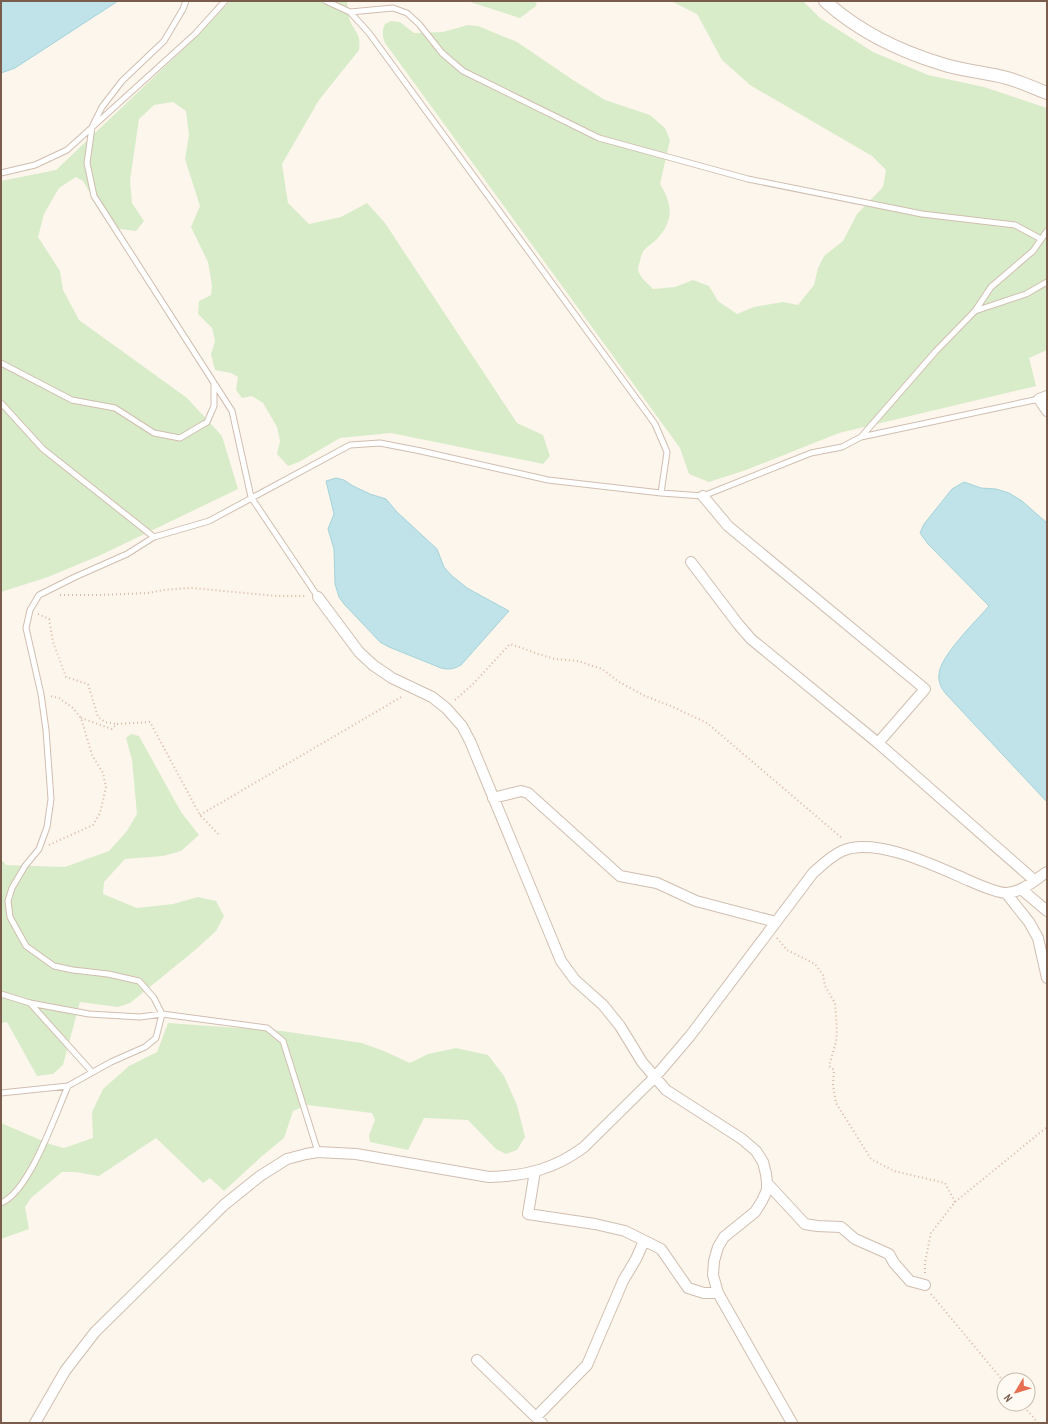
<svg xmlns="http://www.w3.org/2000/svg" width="1048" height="1424" viewBox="0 0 1048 1424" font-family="'PT Sans Narrow',sans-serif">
  <rect width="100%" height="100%" fill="#fdf6ec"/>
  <path fill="#d8ecc9" d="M230 1H347C348 8 348 17 351 23 357 34 361 36 359 50L319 100 282 164 288 203 309 224 341 217 367 203 385 223 517 423 543 435 550 456 543 464 391 433 340 438 299 462 288 466 277 454 280 441 277 427 263 403 252 396 242 398 236 390 238 377 231 373 215 370 211 354 215 341 212 328 198 314 199 301 211 295 212 286 208 262 191 227 200 206 185 159 189 135 186 111 173 102 154 105 139 119 130 180 132 203 144 221 136 231 111 228 83 181 76 177 59 188 44 214 38 237 60 271 63 290 79 320 187 398 222 436 238 489 103 554 48 577 1 592V181L56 170 196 37Z
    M467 1H537L536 6 520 18Z
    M671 1H803L820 18 873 52 928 75 984 87 1047 108V350L1029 358 1036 386 839 433 746 470 709 482 689 474 680 448 385 43C382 35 382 31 385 24L391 21 400 22 414 33 443 32 468 25 478 26 517 42 573 80 605 100 650 115 665 128 670 140 660 184C673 205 674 221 656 240 646 249 643 247 640 261 639 264 638 267 638 270 640 278 648 283 653 289L675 287 693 280 709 286 718 301 737 314 754 307 783 302 798 305 814 285 818 268 824 256 843 241 857 214 883 187 886 170 872 156 750 85 722 60 697 14Z
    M131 734 139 736 181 812 199 835 181 851 163 856 125 859 104 882 103 894 137 908 173 904 198 897 216 901 224 916 216 931 194 951 130 1003 118 1007 80 1002 63 1065 53 1074 37 1076 7 1022 1 1023V859L6 865 65 867 109 851 127 831 137 814 132 760 126 738Z
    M168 1023 282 1031 362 1043 384 1051 410 1063 428 1054 456 1048 488 1055 504 1076 517 1105 525 1137 517 1150 506 1154 496 1149 468 1120 424 1118 408 1150 370 1142 369 1135 375 1120 372 1113 307 1105 293 1111 284 1138 261 1157 224 1191 210 1178 203 1183 156 1138 99 1176 75 1172H62L31 1198 25 1207 29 1229 1 1239V1123L50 1144 64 1148 93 1138 92 1112 103 1089 129 1066 157 1052Z"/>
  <path fill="#bfe3e8" stroke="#a5d3da" d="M1 1H118L15 68 1 73Z
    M336 478 344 480 353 486 370 494 386 499 397 512 437 549 444 567 451 575 467 588 509 611 461 665C454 669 449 670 441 668L389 647 380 642 344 604 339 597 335 584 334 549 328 529 334 514 326 481Z
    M964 482 981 488 996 489 1009 493 1022 501 1047 523V802L946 694C941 688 938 682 939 674 940 656 976 621 989 606L928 544 920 533 924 524 952 489Z"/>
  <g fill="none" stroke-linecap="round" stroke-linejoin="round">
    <g stroke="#d1beb0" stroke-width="7">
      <path id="service" d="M186 1 183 9 164 41 122 81 102 107 92 127 87 163 94 196 232 411 251 497 318 597
        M326 1 350 12 369 33 655 424 667 452 661 493
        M350 12 393 8 407 13 419 24 442 53 463 71 599 138 748 179 922 214 1015 225 1041 239
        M1 173 35 165 67 150 195 34 225 1
        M975 311 1026 294 1047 282
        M1 363 72 400 115 408 154 433 180 438 207 422 214 406V383
        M1 403 43 449 154 537
        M861 437 936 351 975 311 991 287 1033 251 1047 231
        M1 994 30 1003 89 1014 140 1017 162 1014 267 1028 283 1041 318 1152
        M30 1003 92 1072
        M1 1093 68 1086 111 1062 145 1047 156 1038 162 1014 154 998 139 981 108 974 73 970 54 966 26 946 10 917 8 901 12 888 25 866 39 849 47 827 51 799 46 730 41 694 26 628 30 610 39 595 75 577 127 554 154 537 209 521 350 445 380 443 421 451 548 480 661 493 703 496 811 453 842 447 861 437 1039 399
        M1 1203C30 1191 55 1115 68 1086"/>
    </g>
    <g stroke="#d1beb0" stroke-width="12">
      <path id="minor" d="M1047 396 1039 399 1047 411
        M703 496 728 526 925 689 878 743
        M691 562 738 624 751 639 878 743 1034 880
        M318 597 359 652 373 665 392 678 432 697 446 708 462 726 470 741 561 961 575 980 603 1005 620 1026 642 1062 666 1090 742 1139 756 1151 763 1162 766 1174 767 1183V1190L762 1201 755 1212 724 1237 718 1247 714 1261 713 1275 718 1293 792 1423
        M493 798 521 791 528 793 620 876 657 883 696 901 776 922
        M1021 889 1047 911
        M1006 893 1029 922 1038 938 1047 978
        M535 1171 528 1214 595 1224 625 1231 661 1249 688 1288 704 1293H718
        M767 1183 805 1224 817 1226 841 1227 855 1239 889 1254 894 1263 910 1281 925 1285
        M477 1360 542 1423
        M536 1417 587 1365 623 1281 636 1259 644 1241
        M35 1423 65 1371 95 1332 224 1205 260 1176 287 1159 306 1154 318 1152 356 1154 489 1177C526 1176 555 1169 584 1147L655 1077 690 1036 813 873C822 865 831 856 842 851 876 836 937 867 970 881 979 885 997 893 1007 893 1022 892 1035 880 1047 872"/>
    </g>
    <g stroke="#d1beb0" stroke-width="14">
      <path id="tertiary" d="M825 1C858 31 899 51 942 64 963 71 986 72 1007 78 1021 82 1034 88 1047 93"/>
    </g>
    <path stroke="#d9b8a5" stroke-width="2" stroke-dasharray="1 3" stroke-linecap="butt" d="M60 595H100L148 593 163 590 192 588 277 596H307
      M38 614 49 619 53 642 66 677 88 684 98 717 105 722 117 724
      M455 700 473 684 510 644 525 649 538 654 555 659 578 661 602 669 619 682 645 696 673 707 707 723 843 839
      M81 718 112 729 117 724 150 722 200 815 220 836
      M200 815 403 696
      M49 845 93 825 100 813 106 787 103 773 92 755 81 718 73 708 59 698 50 696
      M777 938 787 950 815 964 823 975 825 986 835 1003 837 1030 836 1042 829 1066 834 1070 833 1085 836 1103 871 1159 894 1171 945 1183 955 1202
      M925 1273V1262L931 1233 955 1202 1047 1127
      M931 1294 1004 1382
      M1022 1404 1038 1423"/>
    <use href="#service" stroke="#fff" stroke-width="5"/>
    <use href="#minor" stroke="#fff" stroke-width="10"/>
    <use href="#tertiary" stroke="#fff" stroke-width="12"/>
  </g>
  <rect width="1048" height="1424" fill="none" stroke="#7a5c4d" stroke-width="4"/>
  <g transform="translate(1016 1392) rotate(232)"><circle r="19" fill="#fffaf3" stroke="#cabbb1"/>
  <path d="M0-3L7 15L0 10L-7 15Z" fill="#e76f51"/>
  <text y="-6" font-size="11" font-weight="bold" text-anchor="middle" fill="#7a5c4d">N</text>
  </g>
</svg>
